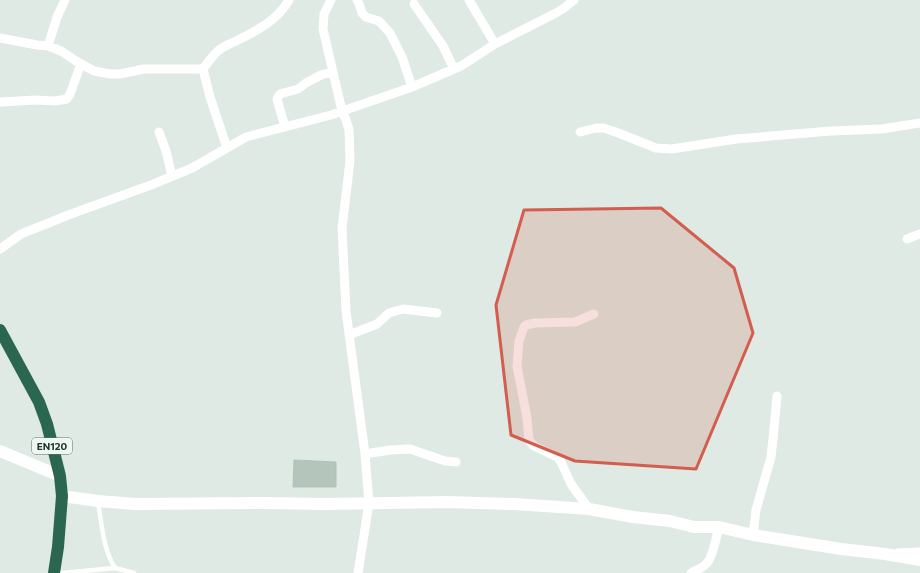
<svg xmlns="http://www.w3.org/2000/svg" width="920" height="573" viewBox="0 0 920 573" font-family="Commissioner,sans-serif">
  <rect width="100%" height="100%" fill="#deeae3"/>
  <path fill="#b4c5bb" stroke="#b1c3b9" d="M294 460 336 462V487H293Z"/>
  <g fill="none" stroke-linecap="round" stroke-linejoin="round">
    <path stroke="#fff" stroke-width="4.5" d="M98 502C102 525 103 549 115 568
      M62 573 115 568 134 573"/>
    <path stroke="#fff" stroke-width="9" d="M331 0 324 14 323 29 342 111 346 120 349 130 350 161 342 228 346 311 365 454 369 503 358 573
      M357 0 359 4 362 13 366 17 379 21 390 33 402 57 412 87
      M414 4 443 46 454 69
      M0 38 37 45 48 46 61 51 76 61 94 71 110 74H120L144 69H203
      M495 44 556 13 564 8 574 0
      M48 46 57 17 65 0
      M203 69C208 62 213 55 219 50 224 46 230 44 236 41 256 31 277 21 289 0
      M203 69 210 97 227 148
      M0 102 36 100 55 101 67 99 70 94 81 64
      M285 127 277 99 280 94 298 89 306 83 321 75 332 72
      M159 132 166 151 172 176
      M580 132 596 128H603L613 131 656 148 672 149 736 139 831 131 882 129 920 123
      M907 239 920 234
      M0 249 21 234 71 214 151 185 192 168 246 137 331 115 412 87 461 66 495 44 469 0
      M349 335 377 324 389 313 403 309 437 313
      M365 454 390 450 410 449 445 461 456 462
      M589 509 571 484 561 462 557 457 534 446 529 440 527 418 517 366 519 341 524 327 526 325 535 323 575 322 594 314
      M753 535 756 510 771 457 773 439 777 396
      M898 553 920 552
      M691 573C696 570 703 568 707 563 713 557 716 537 719 527"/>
    <path stroke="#fff" stroke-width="12" d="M0 451 60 476
      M62 496 98 501 135 504 265 503 324 504 448 502 514 504 589 509 633 517 670 521 694 527H719L753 535 841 549 885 554 920 560"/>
    <path stroke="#2b6651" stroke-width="12" d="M0 330 39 402 47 424 60 476 62 496 58 547 54 573"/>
  </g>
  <path fill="#d35d4e" fill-opacity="0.2" stroke="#d35d4e" stroke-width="3" stroke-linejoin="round" d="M661 208 734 268 753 333 696 469 575 461 511 435 496 305 524 210Z"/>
  <g text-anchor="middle" stroke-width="3" stroke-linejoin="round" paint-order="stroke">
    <rect fill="#eef7f1" stroke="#5e7369" stroke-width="1" x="32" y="438" width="40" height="16" rx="3"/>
    <g font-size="10" font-weight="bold" fill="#203a2f">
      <text x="52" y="450">EN120</text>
    </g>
  </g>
</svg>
